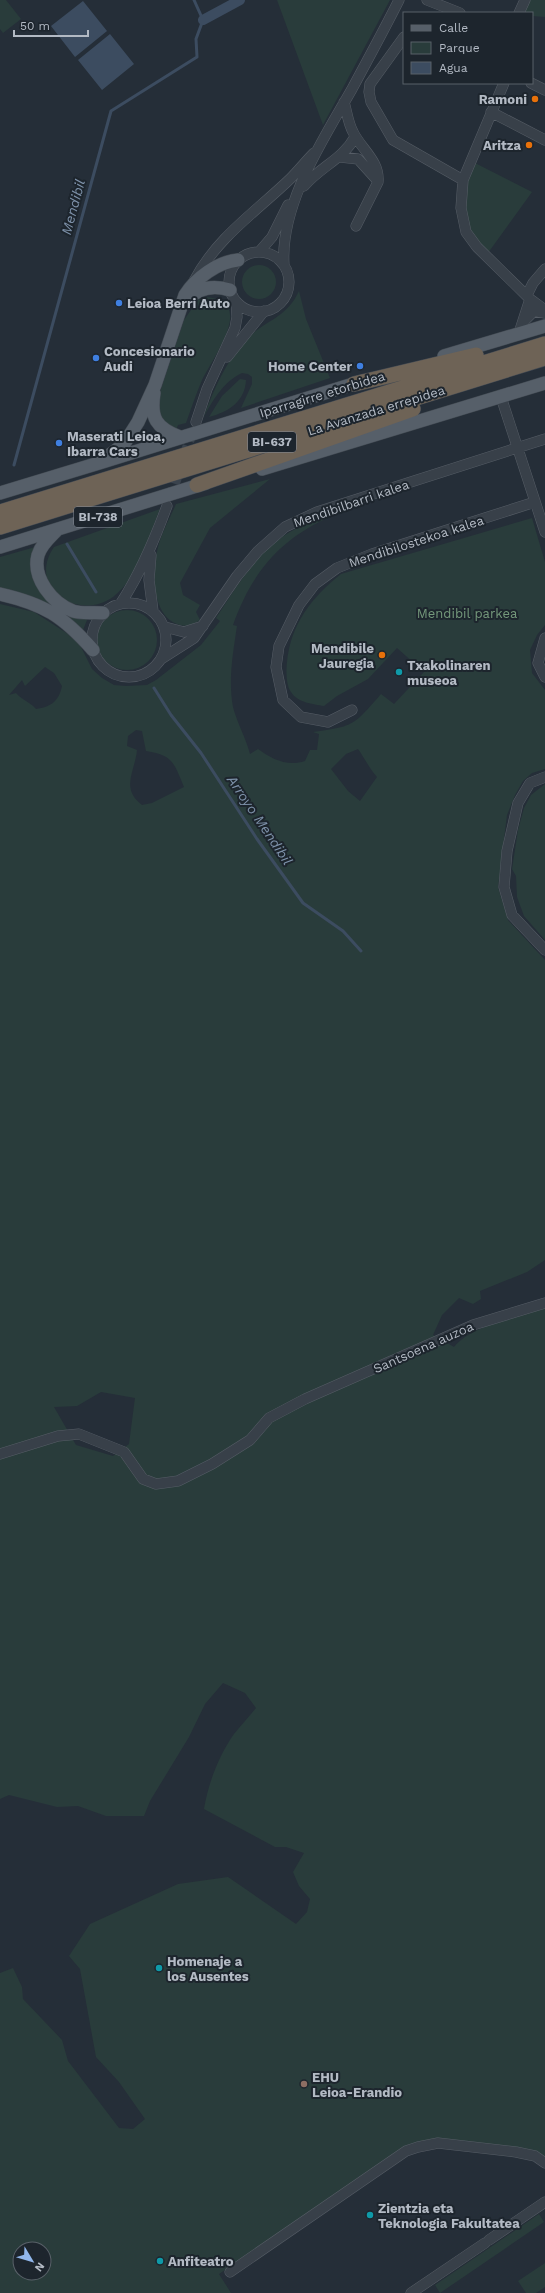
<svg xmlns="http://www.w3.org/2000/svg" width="545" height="2293" viewBox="0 0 545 2293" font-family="'Work Sans',sans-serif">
  <rect width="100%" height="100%" fill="#252e38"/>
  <path fill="#293c3b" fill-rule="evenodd" d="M0 0H6L21 19 3 33 0 29Z
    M277 0H390L323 125Z
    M529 0H545V17L532 16V13H524Z
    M475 163 532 192 488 253C460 226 459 197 475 163Z
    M242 282a17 17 0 1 1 34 0a17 17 0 1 1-34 0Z
    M299 291 306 319 330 378 241 408 252 384V377L248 374 242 373C223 382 213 400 203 418 214 390 225 362 246 340 266 319 286 319 299 291Z
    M206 297C216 298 224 300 229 310 236 327 210 364 202 380 196 394 191 409 186 423L178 425 176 430 160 419V392L184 320 198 300Z
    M240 379 246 380C245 402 228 412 209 417L222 396Z
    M270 479 210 528 180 583 183 595 200 605 196 612 200 620 190 626C151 627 151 574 158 547 162 532 170 518 176 504Z
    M160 509C148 538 139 577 113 597 78 622 26 588 54 547Z
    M324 515 325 519C277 542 251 575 233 625L237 626C233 653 228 680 233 707 237 723 246 738 250 754L258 749C272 759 287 767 305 761L310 750H317L319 734 313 732C355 726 353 726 381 694L394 704 424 672 397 648 368 679 337 696 324 706C313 704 298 703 291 692 286 685 286 671 287 662 291 624 311 598 341 574L532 518 545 562V625L537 635 530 650 532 673 545 690V769L532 773 523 781 515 795 507 815 498 887 508 920 545 960V1260L527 1272 480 1291 481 1299 473 1304 459 1298 442 1315 433 1335 454 1347C472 1325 518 1317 545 1308V2158L529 2149 436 2139 410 2144 219 2274 231 2293H0V1973L13 1968 22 1987 23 1999 62 2040 68 2061 119 2128 133 2129 145 2119 119 2082 96 2057 80 1969 69 1956 90 1924 178 1884 228 1877 296 1924 307 1912 310 1899 299 1886 293 1872 304 1853 286 1847H275L204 1809C208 1784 219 1755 234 1734 241 1725 249 1717 256 1708L245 1693 223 1683 205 1704 189 1737 150 1801 144 1816H106L78 1806 57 1807 9 1795 0 1799V604L34 612 48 621 68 634 80 645 92 669 102 678 114 685 126 686 147 685 156 680 201 645 220 621 216 618C233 592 250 563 275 542 289 531 307 523 324 515ZM45 667 54 673 62 686C59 701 51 707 36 709 30 702 22 700 16 693L9 695 22 680 25 686ZM136 730 142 731 146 751C173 755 174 763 184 787L152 803 142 805C120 788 135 772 137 750L127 746 128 736ZM358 749C365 759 369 768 377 777L360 801 348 791 331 769 346 754ZM101 1392 135 1398 129 1444 113 1456 76 1445 54 1407 77 1406ZM20 2249H44V2273H20Z
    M39 546 37 586 89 615 83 630 0 589V557Z
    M97 640a30 30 0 1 1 60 0a30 30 0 1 1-60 0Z
    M545 784V940L524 916 517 897 516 876 512 869 518 830 524 808 531 795Z
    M539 2214 544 2222 440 2293 435 2285Z
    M545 2263V2287L536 2293H526L518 2281Z"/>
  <path fill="#3c4c60" d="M83 1 107 31 75 57 51 26Z
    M110 34 134 64 102 90 78 60Z"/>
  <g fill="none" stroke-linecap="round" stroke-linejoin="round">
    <path stroke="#3c4c60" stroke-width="3" d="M14 465 111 111 197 57 196 39 203 20 194 0
      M67 544 96 592
      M154 688 171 715 201 753 257 839 303 903 343 931 361 951"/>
    <path stroke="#3c4c60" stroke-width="10" d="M203 20 240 0"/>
    <path stroke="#3a434d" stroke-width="10" stroke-dasharray="10 5" stroke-linecap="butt" d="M170 498 193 430"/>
    <g stroke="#565d66" stroke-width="11">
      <path id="minor" d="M427 0 460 13
        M519 13 525 0
        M404 37 370 84 369 92 371 102 393 140 463 180
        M504 83 463 180 461 208 466 232 477 247 530 299 545 310
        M531 83 545 90
        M344 102C347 112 348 123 353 132 361 149 380 161 378 182L356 226
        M491 112 545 140
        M340 157 358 159 377 180
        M304 186C320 167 343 159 355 137
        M259 252 272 237 288 205
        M229 282a30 30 0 1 1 60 0a30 30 0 1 1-60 0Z
        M284 265C280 204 323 140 352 89 368 59 384 30 399 0
        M194 281C217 237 257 211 291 178 299 170 306 161 314 153
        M527 295 533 283 545 269
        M523 322 534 311 545 313
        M519 333 530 299
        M227 357 264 311
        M501 397 545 532
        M196 422 207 389 235 328 237 317 236 301
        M151 555 149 580 153 611
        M92 640a37 37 0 1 1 74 0a37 37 0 1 1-74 0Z
        M121 603C141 572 154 541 167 506
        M165 627 184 632 203 626
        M545 638 538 663 545 677
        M161 659 194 638 237 576 258 551 285 527 317 512 545 439
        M352 710 328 722 301 717 283 700 276 667 279 646 299 605 315 584 337 568 372 554 535 502
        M545 777 530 783 518 803 507 851 504 887 512 915 545 950
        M0 1454 58 1436 79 1434 124 1452 143 1479 156 1484 178 1481 212 1464 250 1440 269 1418 305 1399 473 1325 545 1303
        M489 2240 545 2202
        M230 2272 406 2151 418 2147 438 2143 516 2152 535 2156 545 2163
        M411 2293 485 2243"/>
    </g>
    <g stroke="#414951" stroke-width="14">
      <path id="major" d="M187 300C199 287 214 285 230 290
        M444 356 545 326
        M154 393C150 418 156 428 180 437
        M99 463 363 381
        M262 469 545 383
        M0 493 99 463 124 444 138 422 155 385 185 295C196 278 217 262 238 260
        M56 531C49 538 41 545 38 555 32 578 52 603 73 611 81 614 94 612 103 613
        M0 547 206 483
        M0 594C44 604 63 616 93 650"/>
    </g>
    <g stroke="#434a53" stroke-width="16">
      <path id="highway" d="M354 384 476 355
        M197 485 413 409
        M0 512 545 344
        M0 527 545 358"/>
    </g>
    <use href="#minor" stroke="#384049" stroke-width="10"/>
    <use href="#major" stroke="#565f69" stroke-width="13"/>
    <use href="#highway" stroke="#6e6356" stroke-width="15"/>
  </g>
  <g fill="#e8710a" stroke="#1d252d" stroke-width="1.5">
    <circle cx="535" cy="99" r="4"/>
    <circle cx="529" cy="145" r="4"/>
    <circle cx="382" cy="655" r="4"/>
  </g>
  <g fill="#3f7fe0" stroke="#1d252d" stroke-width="1.5">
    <circle cx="119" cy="303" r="4"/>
    <circle cx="96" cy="358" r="4"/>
    <circle cx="360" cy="366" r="4"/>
    <circle cx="59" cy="443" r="4"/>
  </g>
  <g fill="#0f9aa8" stroke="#1d252d" stroke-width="1.5">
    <circle cx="399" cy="672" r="4"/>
    <circle cx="159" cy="1968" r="4"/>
    <circle cx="370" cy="2215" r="4"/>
    <circle cx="160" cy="2261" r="4"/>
  </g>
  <circle fill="#8d6e63" stroke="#1d252d" stroke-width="1.5" cx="304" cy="2084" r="4"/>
  <g text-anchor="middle" stroke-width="4" stroke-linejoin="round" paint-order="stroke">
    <g fill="#1d252d" stroke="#868d97" stroke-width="1">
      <rect x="248" y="432" width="48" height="20" rx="3"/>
      <rect x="74" y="507" width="48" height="20" rx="3"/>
    </g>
    <g font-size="12" font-weight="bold" fill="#b3bac4">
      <text x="272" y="446">BI-637</text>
      <text x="98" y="521">BI-738</text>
    </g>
    <g font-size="13" font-weight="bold" fill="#b3bac4" stroke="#1d252d" text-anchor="start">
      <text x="527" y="104" text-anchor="end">Ramoni</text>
      <text x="521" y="150" text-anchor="end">Aritza</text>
      <text x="127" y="308">Leioa Berri Auto</text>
      <text x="104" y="356">Concesionario<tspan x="104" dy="15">Audi</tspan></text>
      <text x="352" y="371" text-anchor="end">Home Center</text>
      <text x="67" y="441">Maserati Leioa,<tspan x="67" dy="15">Ibarra Cars</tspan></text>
      <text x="374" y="653" text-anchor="end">Mendibile<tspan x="374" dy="15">Jauregia</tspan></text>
      <text x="407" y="670">Txakolinaren<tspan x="407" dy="15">museoa</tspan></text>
      <text x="167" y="1966">Homenaje a<tspan x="167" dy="15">los Ausentes</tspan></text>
      <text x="312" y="2082">EHU<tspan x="312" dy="15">Leioa-Erandio</tspan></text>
      <text x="378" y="2213">Zientzia eta<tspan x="378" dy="15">Teknologia Fakultatea</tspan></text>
      <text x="168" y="2266">Anfiteatro</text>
    </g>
    <g font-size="13" fill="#b3bac4" stroke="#1d252d">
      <text transform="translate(322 394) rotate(-17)" y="5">Iparragirre etorbidea</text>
      <text transform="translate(376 410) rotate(-17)" y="5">La Avanzada errepidea</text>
      <text transform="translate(351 503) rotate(-19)" y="5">Mendibilbarri kalea</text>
      <text transform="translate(416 541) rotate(-18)" y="5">Mendibilostekoa kalea</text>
      <text transform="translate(423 1347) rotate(-24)" y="5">Santsoena auzoa</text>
    </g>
    <g font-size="13" fill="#74987b" stroke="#1d252d">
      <text x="467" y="618">Mendibil parkea</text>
    </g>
    <g font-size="14" font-style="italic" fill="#7e92aa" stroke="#1d252d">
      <text transform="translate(73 207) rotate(-75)" y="5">Mendibil</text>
      <text transform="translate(260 820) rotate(56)" y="5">Arroyo Mendibil</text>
    </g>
  </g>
  <rect x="403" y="12" width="130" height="72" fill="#1d252d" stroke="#596169"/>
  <rect x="411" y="25" width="20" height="6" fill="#565f69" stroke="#596169"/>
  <text x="439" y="32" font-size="12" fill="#b3bac4">Calle</text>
  <rect x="411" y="42" width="20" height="12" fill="#293c3b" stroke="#596169"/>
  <text x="439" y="52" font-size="12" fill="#b3bac4">Parque</text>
  <rect x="411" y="62" width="20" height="12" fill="#3c4c60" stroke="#596169"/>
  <text x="439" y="72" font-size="12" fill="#b3bac4">Agua</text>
  <g transform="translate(32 2261) rotate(128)"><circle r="19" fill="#1d252d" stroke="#596169"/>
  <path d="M0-3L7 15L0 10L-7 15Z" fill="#91b7ec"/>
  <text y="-6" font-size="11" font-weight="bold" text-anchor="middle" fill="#b3bac4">N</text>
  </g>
  <path d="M14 30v6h74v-6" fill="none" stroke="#b3bac4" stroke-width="2"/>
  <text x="20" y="30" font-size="12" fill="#b3bac4" stroke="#1d252d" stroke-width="3" paint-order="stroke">50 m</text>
</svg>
